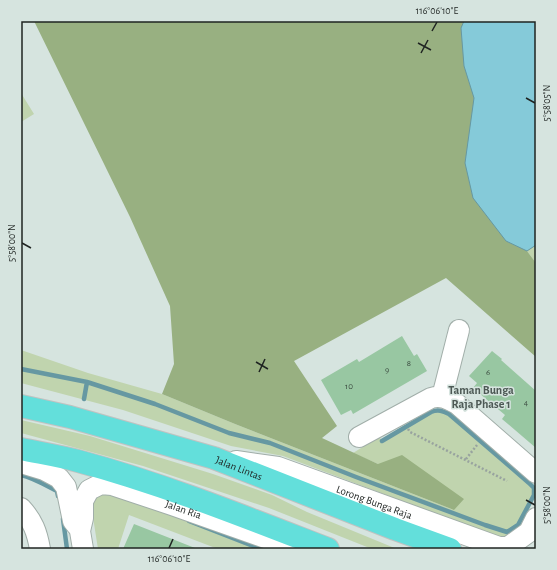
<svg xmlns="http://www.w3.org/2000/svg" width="557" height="570" viewBox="0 0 557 570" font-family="'Alegreya Sans',sans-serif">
  <rect width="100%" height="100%" fill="#d6e4df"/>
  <path fill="#c0d4ae" d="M21 93 34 114 21 122Z
    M536 245V263L527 251Z
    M21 350 88 373 162 394 235 424 454 510 378 464 353 453 379 437 382 440 431 412C438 409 443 411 449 414L529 483 534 488V495L518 525 520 527 503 539 283 456 231 446 123 410 21 383Z
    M21 420 90 436 213 474 272 495 307 512 397 549H372L269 508 143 466 21 433Z
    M103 490 267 549H218L129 515 118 549H98L92 511 94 495Z"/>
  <path fill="#98b081" d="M34 21H536V245L527 251 536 263V357L446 278 294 361 337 426 322 438 378 464 402 455 464 499 454 510 235 424 162 394 174 364 170 306 130 217Z"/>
  <path fill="#85cad9" stroke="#6698a2" d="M464 21H536V245L527 251 506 241 473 198 465 163 474 98 464 66 461 28Z"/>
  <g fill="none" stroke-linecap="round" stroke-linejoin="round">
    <path stroke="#6698a2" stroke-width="4.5" d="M21 369 87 382 84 399
      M87 382 155 404 229 433 270 443 356 477 485 525 507 532 518 525 534 495V488L529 483 449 414C443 411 438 409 431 412L382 441
      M21 475C34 478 45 485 57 491L58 496
      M63 519 67 549
      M189 521 261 549"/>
  </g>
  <path fill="#98c7a2" d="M402 336 414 356 417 354 427 371 353 414 351 410 341 415 321 380 357 359 359 362Z
    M492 351 502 359 501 360 536 391V448L502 419 505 415 473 388 477 383 469 376Z
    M134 524 195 548V549H123Z"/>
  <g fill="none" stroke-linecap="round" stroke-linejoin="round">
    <g stroke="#a1aea9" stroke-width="22">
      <g id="minor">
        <path d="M442 397 459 330"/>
        <path d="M359 437 431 398C441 395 448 399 457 404L536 473"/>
        <path id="s1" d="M236 461 278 467 499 547H508L529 532 536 518"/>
        <path d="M21 463 44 470 59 478 66 487 73 521 77 526"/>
        <path d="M21 508C33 521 37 532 40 549"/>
        <path id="s2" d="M83 549 80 531 83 518V501L89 490 101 484 112 485 172 505 274 541 305 544"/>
      </g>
    </g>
    <g stroke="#c0c2c1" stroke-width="24">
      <g id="highway">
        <path id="s3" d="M21 406 70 417 214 458 395 529 450 549"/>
        <path d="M21 449C40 453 59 456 78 461 163 484 245 517 328 549"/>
      </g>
    </g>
    <path stroke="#98a39f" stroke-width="2.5" stroke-dasharray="2 2" stroke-linecap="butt" d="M408 429 410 432 507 481
      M466 459 477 445"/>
    <use href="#minor" stroke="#fff" stroke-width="20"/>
    <use href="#highway" stroke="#63dfdb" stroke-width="22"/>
  </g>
  <path fill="none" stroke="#1f2422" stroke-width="1.5" d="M432 31 437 22M418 43 431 50M421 53 428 40M526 98 535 103M22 243 31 248M256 362 268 369M259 372 265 359M526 500 535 505M169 548 173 539"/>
  <g text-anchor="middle" stroke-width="3" stroke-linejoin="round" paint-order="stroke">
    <g font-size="9" fill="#3d4d42">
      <text x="409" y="366">8</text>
      <text x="387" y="373">9</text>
      <text x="488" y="375">6</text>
      <text x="349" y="389">10</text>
      <text x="526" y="405">4</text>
    </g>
    <g font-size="11" fill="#1f2422" stroke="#d6e4df">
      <text dy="4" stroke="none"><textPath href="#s3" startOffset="227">Jalan Lintas</textPath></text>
      <text dy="4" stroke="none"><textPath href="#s1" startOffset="145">Lorong Bunga Raja</textPath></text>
      <text dy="4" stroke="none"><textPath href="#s2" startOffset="161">Jalan Ria</textPath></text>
    </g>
    <g font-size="12" font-weight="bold" fill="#4d5955" stroke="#d6e4df">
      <text x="481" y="394">Taman Bunga<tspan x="481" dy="14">Raja Phase 1</tspan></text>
    </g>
  </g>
  <rect width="557" height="570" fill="none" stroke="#d6e4df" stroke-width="44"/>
  <rect x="22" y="22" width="513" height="526" fill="none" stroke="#1f2422" stroke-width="1.5"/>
  <g font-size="10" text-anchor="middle" fill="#1f2422">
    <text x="437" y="14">116°06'10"E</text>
    <text transform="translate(546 103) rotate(-90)" y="4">5°58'05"N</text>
    <text transform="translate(11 243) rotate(-90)" y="4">5°58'00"N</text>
    <text transform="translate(546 505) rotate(-90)" y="4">5°58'00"N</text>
    <text x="169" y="562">116°06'10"E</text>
  </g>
</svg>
